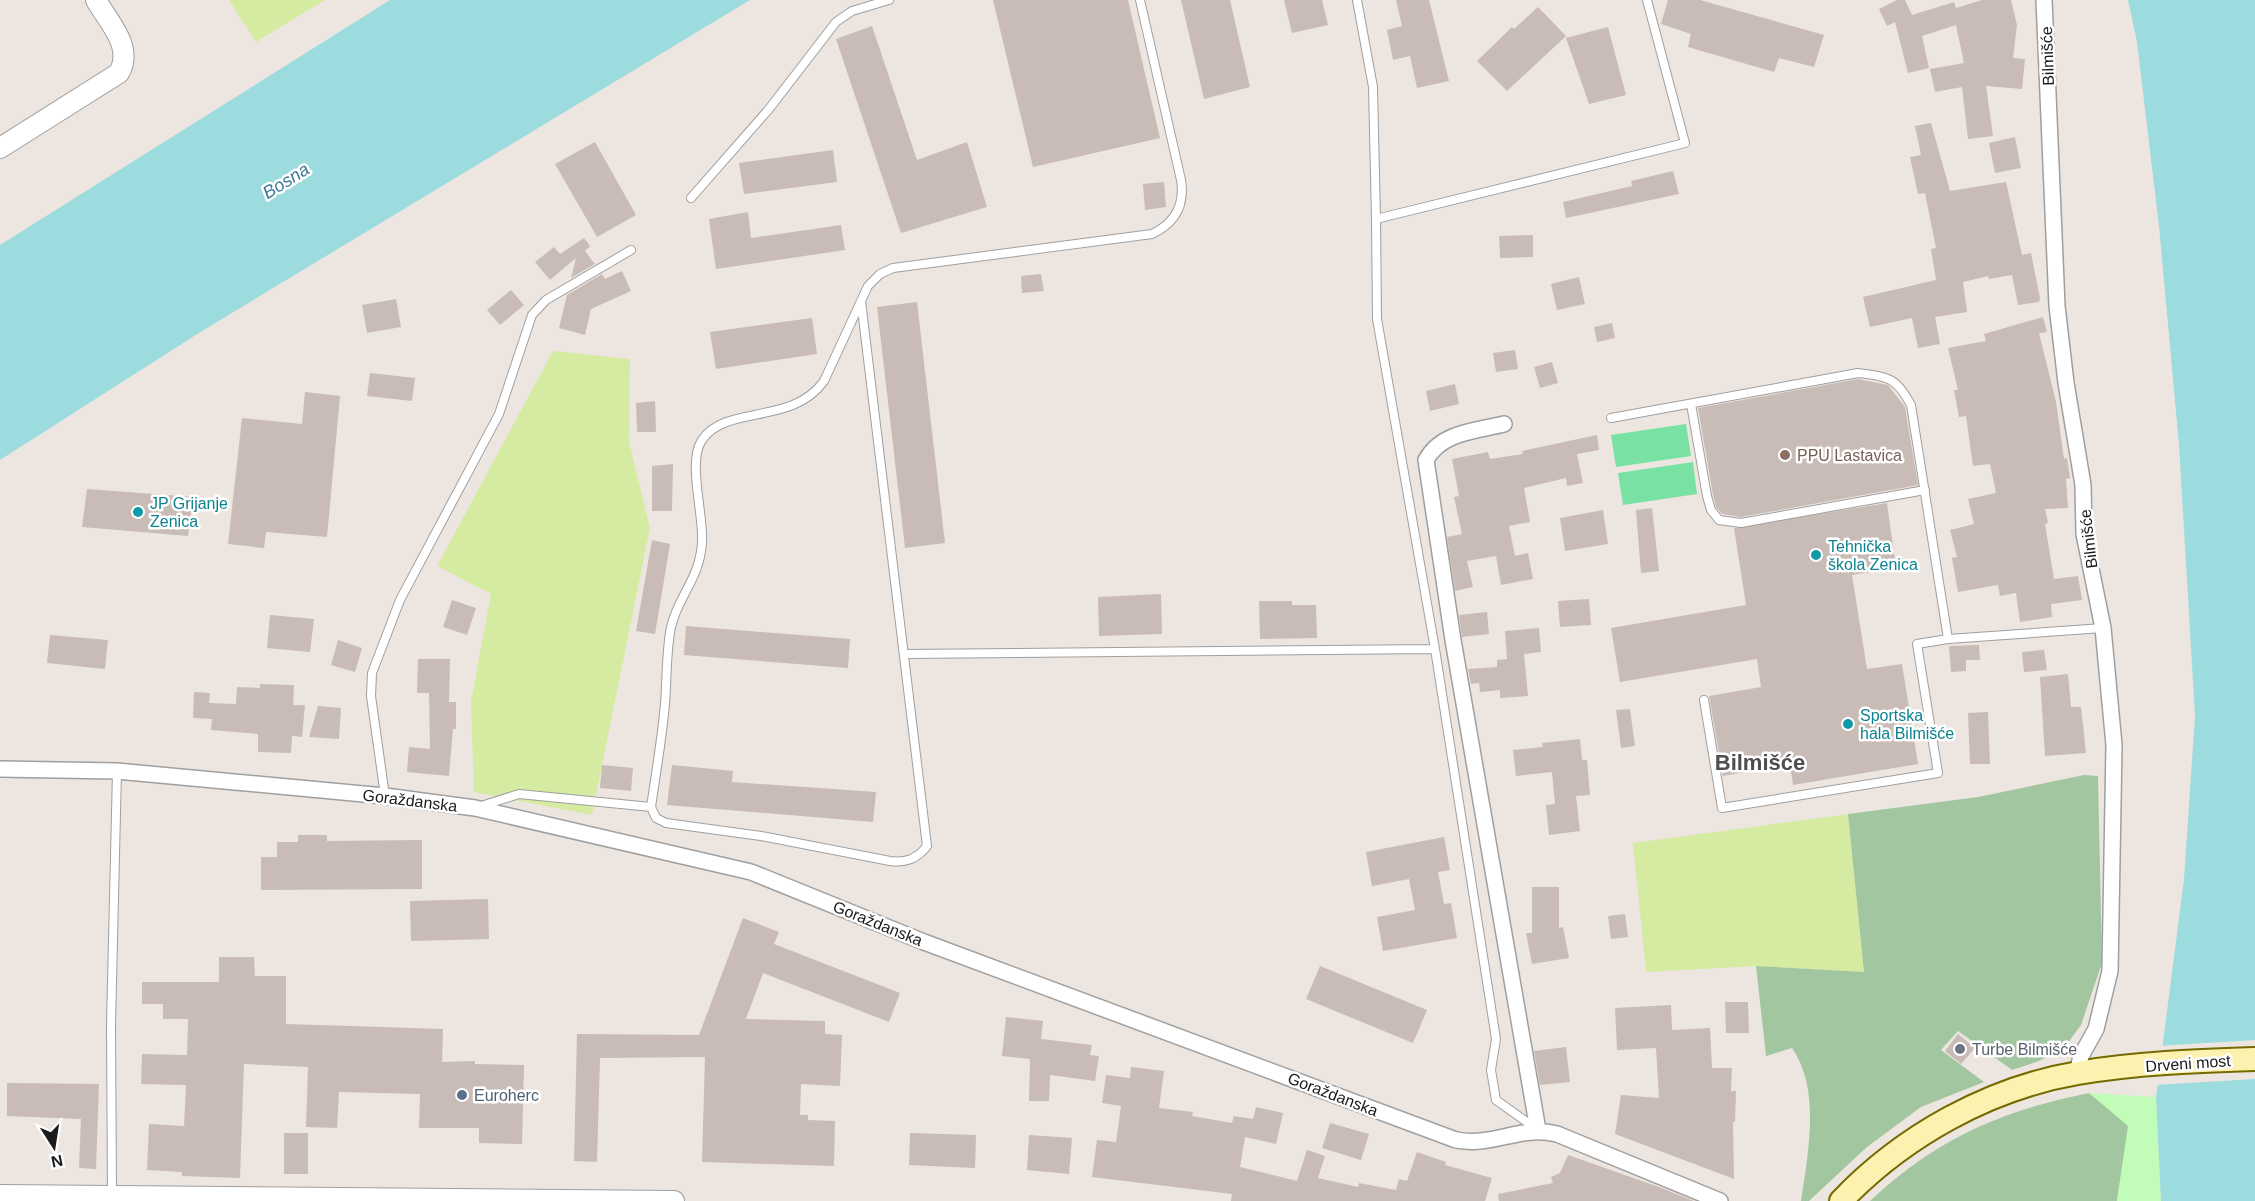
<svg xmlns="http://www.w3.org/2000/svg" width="2255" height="1201" viewBox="0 0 2255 1201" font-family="Helvetica,sans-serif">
  <rect width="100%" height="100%" fill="#ede6e0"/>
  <path fill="#d5eba2" d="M229 0H325L256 42Z
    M553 351 630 359 629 442 650 528 592 815 474 792 471 701 491 594 437 566Z
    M1848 814 1864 972 1756 966 1646 972 1633 843Z"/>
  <path fill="#a2c7a0" d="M2084 775 2098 776 2102 963 2081 1025 2065 1047 2039 1061 2012 1070 1958 1031 1941 1050 1984 1082 1921 1107 1867 1147 1809 1201H1801C1808 1153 1821 1090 1792 1048L1766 1056 1756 966 1864 972 1848 814 1978 797Z
    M2089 1093 2129 1125 2117 1201H1870C1936 1139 2000 1111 2089 1093Z"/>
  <path fill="#c1fcb9" d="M2089 1093 2156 1097 2161 1201H2117L2128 1126Z"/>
  <path fill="#79e1a4" d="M1686 424 1691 456 1616 467 1611 435Z
    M1693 462 1697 494 1623 505 1618 473Z"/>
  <path fill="#9ddcde" d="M390 0H750L202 331 0 460V245Z
    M2128 0H2255V1201H2161L2156 1097 2184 879 2195 716 2179 445 2159 226 2137 42Z"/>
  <path fill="#ede6e0" d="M2255 1040V1079L2154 1085 2159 1046Z"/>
  <path fill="#c9bbb6" d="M993 0H1128L1160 138 1033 167Z
    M1181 0H1230L1250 87 1204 99Z
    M1284 0H1322L1328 25 1292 33Z
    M1396 0H1429L1449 81 1417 88 1410 56 1393 60 1387 30 1402 26Z
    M1668 0H1700L1824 35 1814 67 1779 58 1774 72 1688 47 1691 34 1661 24Z
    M1897 0H1905L1912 15 1954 2 1956 8 1982 0H2011L2017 25 2013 58 2025 59 2022 89 1986 86 1993 136 1968 139 1962 87 1935 92 1930 69 1964 63 1956 25 1922 36 1929 68 1908 73 1895 22 1887 26 1879 9Z
    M1538 7 1566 36 1507 91 1477 61 1512 27 1514 29Z
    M872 26 917 160 967 142 987 207 901 233 836 39Z
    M1608 27 1626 95 1589 104 1566 38Z
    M1931 123 1950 191 2006 182 2022 255 2031 253 2040 298 2039 302 2018 305 2012 275 1989 279 1988 276 1963 282 1967 312 1935 317 1940 344 1918 348 1912 318 1870 327 1863 297 1936 280 1931 249 1936 248 1925 193 1918 194 1910 157 1921 155 1915 126Z
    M2015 137 2021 168 1995 173 1989 143Z
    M595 142 636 215 597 237 555 164Z
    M833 150 837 182 744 194 739 163Z
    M1673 171 1679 194 1566 218 1563 202 1632 186 1631 181Z
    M1164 182 1166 207 1145 210 1143 184Z
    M748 212 751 238 841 225 845 250 716 269 709 219Z
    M1533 235V257L1500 258 1499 236Z
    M584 238 590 246 585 251 595 264 571 278 576 258 550 280 535 262 554 247 560 254Z
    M622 271 631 291 591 309 585 335 559 328 567 295 602 274 605 279Z
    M1041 274 1044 291 1022 293 1021 276Z
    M1579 277 1585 304 1557 310 1551 284Z
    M511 290 524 305 500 325 487 310Z
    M396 299 401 327 367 333 362 305Z
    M917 302 945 543 905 548 877 307Z
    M2043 317 2047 332 2039 333 2056 402 2064 459 2067 458 2070 478 2066 479 2068 508 2045 509 2048 523 2045 524 2054 579 2078 576 2082 600 2051 604 2052 617 2020 622 2016 593 2000 596 1998 585 1958 592 1952 558 1957 557 1950 530 1974 524 1968 499 1996 493 1990 464 1973 466 1966 416 1959 417 1954 390H1958L1948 348 1986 341 1984 334Z
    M812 318 817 354 716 369 710 332Z
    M1612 323 1615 338 1597 342 1594 327Z
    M1515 350 1518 369 1496 372 1493 353Z
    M1552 362 1558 383 1540 388 1534 367Z
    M370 373 415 378 412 401 367 396Z
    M1858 379 1888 385 1905 407 1918 485 1741 517 1722 514 1716 507 1713 495 1698 408Z
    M1455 384 1459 404 1430 411 1426 391Z
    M305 392 340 396 327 537 266 532 264 548 228 544 242 418 302 424Z
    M655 401 656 432H637L636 403Z
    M1597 435 1599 450 1577 454 1583 483 1567 486 1566 478 1524 488 1530 522 1509 526 1515 556 1528 553 1533 579 1501 585 1496 556 1467 561 1473 587 1455 591 1447 537 1462 534 1454 497 1459 496 1452 459 1488 452 1490 459 1523 454 1522 451Z
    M673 464 672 511H652V466Z
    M87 489 193 497 188 536 82 527Z
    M1887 503 1896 568 1852 575 1867 669 1902 664 1918 764 1793 785 1790 764 1723 776 1709 696 1761 687 1757 659 1620 682 1611 628 1746 605 1734 528Z
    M1652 508 1659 571 1641 573 1636 510Z
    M1603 510 1608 544 1565 551 1560 518Z
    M652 540 670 544 655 634 636 631Z
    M1161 594 1162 634 1099 636 1098 597Z
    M1589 599 1591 625 1560 627 1558 601Z
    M452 600 476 608 467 635 443 627Z
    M1259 601H1292V605H1316L1317 638 1260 639Z
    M1487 612 1489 634 1462 637 1459 615Z
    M270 615 314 619 310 652 267 648Z
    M686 626 850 639 848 668 684 655Z
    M1539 628 1541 652 1524 654 1528 696 1500 698V690L1480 692 1479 683 1471 684 1468 669 1497 667V660L1507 659 1505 631Z
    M50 635 108 640 105 669 47 663Z
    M338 640 362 648 355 672 331 665Z
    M1979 645 1980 660H1966V671L1951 672 1949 646Z
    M2044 650 2047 670 2024 672 2022 652Z
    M418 659H450L449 702H456V729H453L449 776 407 772 409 747 430 749 429 693H417Z
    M2068 674 2071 707H2081L2086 753 2045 756 2040 677Z
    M260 684 294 685 293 705H305L302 737 292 736 291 753 258 752V734L211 730 212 719 193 718 194 692 210 693 209 703 236 704 237 687 260 688Z
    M318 706 341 708 339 739 309 737Z
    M1630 709 1635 746 1621 748 1616 710Z
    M1988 712 1990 764H1970L1968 713Z
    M1580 739 1582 760H1587L1590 795 1576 796 1580 831 1549 835 1546 805 1555 804 1552 772 1516 776 1513 750 1543 747 1542 743Z
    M602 765 633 768 631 791 600 788Z
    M672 765 733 771 732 782 876 792 873 822 667 805Z
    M298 835H327V841L422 840V889L261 890V857H277V842H298Z
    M1444 837 1450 870 1438 872 1444 904 1451 903 1457 938 1383 951 1377 917 1415 910 1409 879 1372 886 1366 852Z
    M1532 887H1559V928L1563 927 1569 958 1532 964 1526 933H1532Z
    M488 899 489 939 411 941 410 901Z
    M1625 914 1628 937 1611 939 1608 916Z
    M743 918 779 932 774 944 900 993 889 1022 763 973 746 1019 825 1021V1034L842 1035 840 1086 801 1084 800 1115H808V1120L835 1121 834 1166 702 1162 705 1057 600 1058 597 1162 574 1161 577 1034 699 1035Z
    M219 957H254L255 976H286V1024L443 1029 442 1062 475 1061V1064L524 1065 522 1144 479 1143V1128H419L420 1094 339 1092 337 1128 306 1127 308 1067 244 1064 240 1178 182 1176V1172L147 1170 149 1124 184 1126 186 1085 141 1084 142 1054 187 1055 188 1019H163V1004H142V982H219Z
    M1320 966 1427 1010 1413 1043 1306 999Z
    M1725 1002H1748L1749 1033H1726Z
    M1671 1005 1672 1030 1710 1028 1712 1068H1732L1731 1091H1736L1735 1122H1733L1734 1179 1615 1134 1621 1095 1659 1098 1656 1048 1617 1050 1615 1008Z
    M1006 1017 1043 1021 1041 1039 1092 1045 1090 1055 1099 1056 1095 1081 1050 1075 1049 1101H1029L1030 1059 1002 1056Z
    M1958 1034 1975 1048 1961 1064 1945 1051Z
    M1566 1047 1570 1082 1540 1085 1534 1051Z
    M1131 1067 1164 1071 1159 1108 1193 1112 1192 1116 1232 1123 1234 1116 1253 1119 1256 1107 1283 1113 1276 1144 1245 1137 1240 1167 1297 1181 1307 1150 1325 1156 1318 1178 1358 1187 1359 1183 1396 1190 1399 1179 1407 1181 1417 1152 1446 1162 1445 1165 1492 1178 1485 1201H1231L1232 1194 1092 1177 1097 1140 1116 1142 1121 1106 1102 1103 1106 1075 1130 1078Z
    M7 1083 99 1084 96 1169 79 1168 81 1119 7 1116Z
    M1330 1123 1369 1134 1361 1160 1322 1148Z
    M284 1133H308V1174H284Z
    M910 1133 976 1135 975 1168 909 1165Z
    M1029 1135 1072 1138 1069 1174 1027 1170Z
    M1568 1155 1659 1187 1694 1201H1499L1498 1194 1553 1183 1551 1177 1560 1173Z"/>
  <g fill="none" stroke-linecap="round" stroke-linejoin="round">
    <g stroke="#9f9f9f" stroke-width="10">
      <path id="service" d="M1357 0 1373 87 1376 219 1685 143 1647 0
        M691 198 769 109 836 22 852 11 889 0
        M1376 219 1377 319 1435 649 1496 1039 1491 1070 1496 1100 1538 1130
        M1691 404 1707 496 1711 510 1719 520 1741 523 1925 490
        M1611 418 1858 373C1889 377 1896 377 1911 405L1948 639
        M904 654 1435 649
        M1704 700 1722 808 1938 773 1917 644 1948 639 2103 628
        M385 796 371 696 372 673 400 600 499 414 532 315 546 300 631 250
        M481 806 519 794 651 807C656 773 662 738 665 704 667 678 666 652 671 627 678 596 700 579 702 542 704 515 687 461 702 440 726 404 792 426 824 381L868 286 880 274 893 268 1152 234C1175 223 1185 205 1181 180L1140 0
        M651 807 656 818 666 823 761 836 890 861C906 863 917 859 927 846L861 301
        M112 1195 111 1025 117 771"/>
    </g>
    <g stroke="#9f9f9f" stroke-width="18">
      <path id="minor" d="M2044 0 2057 306 2066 383 2083 485 2084 534 2103 628 2114 745 2110 971 2096 1029 2081 1056 2077 1073
        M1504 424C1476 431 1441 432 1426 460L1453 640 1538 1130
        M0 769 117 771 385 796 475 808 751 872 924 942 1456 1140C1496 1147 1518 1125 1557 1134L1720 1201"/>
    </g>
    <g stroke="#9f9f9f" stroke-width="22">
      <path id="tertiary" d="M0 148 119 73C134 47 109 23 96 0
        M0 1195 674 1201"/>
    </g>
    <g stroke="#746a00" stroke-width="26">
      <path id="secondary" d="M1841 1201C1903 1136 1989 1088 2078 1073 2136 1063 2196 1061 2255 1059"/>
    </g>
    <use href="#service" stroke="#fff" stroke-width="8"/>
    <use href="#minor" stroke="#fff" stroke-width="15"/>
    <use href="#tertiary" stroke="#fff" stroke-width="20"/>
    <use href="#secondary" stroke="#fcf1af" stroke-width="22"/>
  </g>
  <circle fill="#8d6e63" stroke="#fff" stroke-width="2" cx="1785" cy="455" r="6"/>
  <g fill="#0f9aa8" stroke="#fff" stroke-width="2">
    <circle cx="138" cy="512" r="6"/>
    <circle cx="1816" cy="555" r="6"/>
    <circle cx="1848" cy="724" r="6"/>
  </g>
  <circle fill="#6b7280" stroke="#fff" stroke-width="2" cx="1960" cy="1049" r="6"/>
  <circle fill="#5c6f8a" stroke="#fff" stroke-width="2" cx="462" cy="1095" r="6"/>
  <g text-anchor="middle" stroke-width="5" stroke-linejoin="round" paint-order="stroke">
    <g font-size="16" fill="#1b1b1b" stroke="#fff">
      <text transform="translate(2047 56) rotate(-92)" y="6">Bilmišće</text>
      <text transform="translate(2088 539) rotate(-97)" y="6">Bilmišće</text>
      <text transform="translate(410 800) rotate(7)" y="6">Goraždanska</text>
      <text transform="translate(878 923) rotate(22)" y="6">Goraždanska</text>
      <text transform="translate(2188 1063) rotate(-4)" y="6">Drveni most</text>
      <text transform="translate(1333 1094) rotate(21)" y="6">Goraždanska</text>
    </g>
    <g font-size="16" fill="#785e54" stroke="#fff" text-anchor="start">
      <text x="1797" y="461">PPU Lastavica</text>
    </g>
    <g font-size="16" fill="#0d838f" stroke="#fff" text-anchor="start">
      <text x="150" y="509">JP Grijanje<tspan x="150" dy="18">Zenica</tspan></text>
      <text x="1828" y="552">Tehnička<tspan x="1828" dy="18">škola Zenica</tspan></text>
      <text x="1860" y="721">Sportska<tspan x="1860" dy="18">hala Bilmišće</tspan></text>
    </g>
    <g font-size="16" fill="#5b616d" stroke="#fff" text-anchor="start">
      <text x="1972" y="1055">Turbe Bilmišće</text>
    </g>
    <g font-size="16" fill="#4e5e75" stroke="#fff" text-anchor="start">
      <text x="474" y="1101">Euroherc</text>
    </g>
    <g font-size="18" font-style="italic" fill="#3c7b96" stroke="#fff">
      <text transform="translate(286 181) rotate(-32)" y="6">Bosna</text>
    </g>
    <g font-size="22" font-weight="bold" fill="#4e4e4e" stroke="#fff">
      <text x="1760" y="770">Bilmišće</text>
    </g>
  </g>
  <g transform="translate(54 1147) rotate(168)" stroke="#ffffff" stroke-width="4.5" paint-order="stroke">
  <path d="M0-4.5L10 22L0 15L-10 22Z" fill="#1b1b1b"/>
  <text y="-9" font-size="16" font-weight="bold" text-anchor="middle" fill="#1b1b1b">N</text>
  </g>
</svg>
